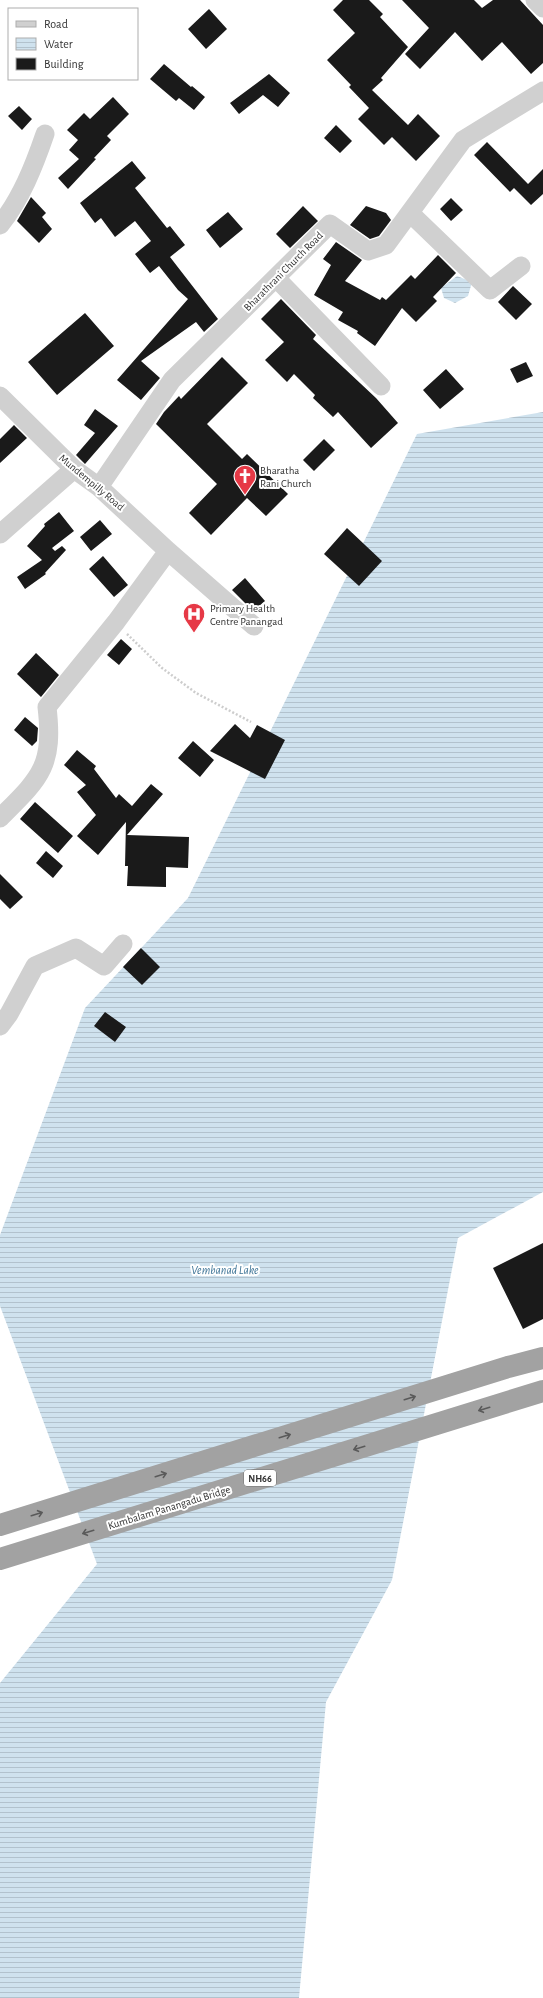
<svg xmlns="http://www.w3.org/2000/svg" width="543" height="1998" viewBox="0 0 543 1998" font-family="'Alegreya Sans',sans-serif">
  <defs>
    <pattern id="water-rules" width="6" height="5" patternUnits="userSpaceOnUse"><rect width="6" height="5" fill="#cfe2ee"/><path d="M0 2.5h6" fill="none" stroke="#b2c2cd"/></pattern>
  </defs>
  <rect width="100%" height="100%" fill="#fff"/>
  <path fill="url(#water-rules)" d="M457 276 472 282 468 296 455 303 444 298 441 288Z
    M543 412V1192L458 1238 392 1580 326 1702 299 1998H0V1683L97 1564 0 1306V1235L85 1008 188 898 417 434Z"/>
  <path fill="#1a1a1a" d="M343 0H369L383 14 380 17 408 47 381 78 383 80 372 90 408 125 418 114 440 136 416 161 392 137 384 145 358 119 369 108 349 87 351 85 327 60 355 33 333 10Z
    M402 0H474L482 8 493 0H520L543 25V63L531 74 502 42 482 61 455 32 420 69 405 54 429 28Z
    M209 9 227 29 206 49 188 29Z
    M164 64 191 87 192 86 205 97 194 110 179 98 176 101 150 79Z
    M269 74 290 93 278 107 263 95 239 114 230 103Z
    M113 97 129 114 107 136 111 140 94 158 96 159 68 189 58 178 79 159 69 150 78 140 67 130 84 113 90 119Z
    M19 106 32 119 22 130 8 116Z
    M336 125 352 141 340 153 324 138Z
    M487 142 528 184 543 169V194L531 205 514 188 510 192 474 155Z
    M132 161 146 178 135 188 167 228 170 226 185 245 170 257 218 319 204 332 196 322 141 361 160 378 141 400 117 380 188 299 178 290 159 266 150 273 135 254 151 241 135 221 115 237 101 218 95 223 80 203Z
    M31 197 46 213 42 217 52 229 39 243 17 221Z
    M451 198 463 210 451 221 440 209Z
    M303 206 318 221 290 248 276 234Z
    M366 206 386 213 391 220 379 236 370 239 350 225Z
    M228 212 243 229 220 248 206 230Z
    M336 242 362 260 345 281 380 300 382 297 386 300 411 275 415 279 438 255 456 273 433 297 437 301 416 322 402 308 375 346 357 333 358 331 338 320 343 312 314 295 331 265 323 259Z
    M513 286 532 304 516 320 498 302Z
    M281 299 316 335 313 339 376 398 398 423 371 448 338 412 333 417 313 398 315 395 294 374 287 382 265 360 284 342 261 319Z
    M85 313 114 346 57 395 28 362Z
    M222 357 248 383 207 424 242 459 247 454 288 494 266 516 247 498 211 535 189 513 217 484 156 424 164 412 179 396 181 399Z
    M526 362 533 376 517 383 510 369Z
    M446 369 464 389 440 409 423 390Z
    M95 409 118 426 85 464 76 455 95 433 84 425Z
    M14 425 27 438 0 463V439Z
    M324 439 335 450 314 471 303 460Z
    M59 512 74 531 52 548 55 551 62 546 66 550 45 573 46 574 25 589 17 577 42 560 27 546 45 526 44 524Z
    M100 520 112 534 91 551 80 537Z
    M347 528 382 561 359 586 324 554Z
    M103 556 128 585 114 597 89 569Z
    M245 578 265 601 253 611 232 590Z
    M121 639 132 649 119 665 107 655Z
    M36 653 59 675 41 697 17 674Z
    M25 717 38 728 37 741 32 746 14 730Z
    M235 724 250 738 257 725 285 740 265 779 210 751Z
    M193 741 214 760 200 777 178 758Z
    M77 750 96 766 94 769 116 798 119 794 132 806 151 784 163 794 127 835 189 837 188 868 166 867V887L127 886 128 866H125L126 822 98 855 77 836 96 815 77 792 86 785 64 765Z
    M35 802 73 836 58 853 20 819Z
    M46 851 63 866 53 878 36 863Z
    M0 874 23 897 10 909 0 899Z
    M141 948 160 967 142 985 123 967Z
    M105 1012 126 1027 115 1042 94 1026Z
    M543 1243V1319L523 1329 493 1268Z"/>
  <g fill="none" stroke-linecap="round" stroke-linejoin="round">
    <path stroke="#cdcdcd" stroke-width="2.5" stroke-dasharray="2 2" stroke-linecap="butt" d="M127 634 162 668 196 693 251 722"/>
    <path stroke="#d0d0d0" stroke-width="19" d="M535 0 543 8
      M410 213 490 290 521 266
      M0 225C21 199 34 166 45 134
      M276 278 381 386
      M0 396 74 469 99 487 168 551 254 626
      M99 487 172 380 330 224 368 251 386 245 463 140 543 91
      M0 534 74 469
      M0 818C40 778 54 767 47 707L116 622 168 551
      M0 1026 9 1014 35 966 76 948 104 966 123 944"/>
    <path stroke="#a2a2a2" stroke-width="22" d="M0 1525 508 1367 543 1358
      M0 1559 543 1391"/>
  </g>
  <defs><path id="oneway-shaft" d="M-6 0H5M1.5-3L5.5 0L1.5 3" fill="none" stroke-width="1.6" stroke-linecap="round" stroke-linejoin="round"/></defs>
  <g stroke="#5a5a5a">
    <use href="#oneway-shaft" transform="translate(410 1398) rotate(-17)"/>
    <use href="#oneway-shaft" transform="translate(484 1409) rotate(163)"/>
    <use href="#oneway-shaft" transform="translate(285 1436) rotate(-17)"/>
    <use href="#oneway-shaft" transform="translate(359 1448) rotate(163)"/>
    <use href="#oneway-shaft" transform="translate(161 1475) rotate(-17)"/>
    <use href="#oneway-shaft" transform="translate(37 1514) rotate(-17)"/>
    <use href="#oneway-shaft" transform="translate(88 1532) rotate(163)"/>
  </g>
  <defs>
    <g id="church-pin" transform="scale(1.15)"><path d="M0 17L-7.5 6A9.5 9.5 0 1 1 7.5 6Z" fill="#e63946" stroke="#fff"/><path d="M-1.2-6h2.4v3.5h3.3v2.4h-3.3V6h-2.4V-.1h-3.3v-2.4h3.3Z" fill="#fff"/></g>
    <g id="hospital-pin" transform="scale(1.15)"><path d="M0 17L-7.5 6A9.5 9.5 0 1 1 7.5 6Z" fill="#e63946" stroke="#fff"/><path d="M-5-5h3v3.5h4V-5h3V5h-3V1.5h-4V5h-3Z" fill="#fff"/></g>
  </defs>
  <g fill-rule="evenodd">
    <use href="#church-pin" x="245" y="476"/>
    <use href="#hospital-pin" x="194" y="614"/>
  </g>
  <g text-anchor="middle" stroke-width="4" stroke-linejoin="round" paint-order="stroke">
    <rect fill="#fff" stroke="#707070" stroke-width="1" x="244" y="1470" width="32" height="16" rx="3"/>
    <g font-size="10" font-weight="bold" fill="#333">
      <text x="260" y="1482">NH66</text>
    </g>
    <g font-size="11" fill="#333" stroke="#fff">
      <text transform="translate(283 271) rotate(-45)" y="4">Bharathrani Church Road</text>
      <text transform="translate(92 482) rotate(40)" y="4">Mundempilly Road</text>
      <text transform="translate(169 1507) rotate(-17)" y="4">Kumbalam Panangadu Bridge</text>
    </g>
    <g font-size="11" fill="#333" stroke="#fff" text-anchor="start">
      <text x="260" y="474">Bharatha<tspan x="260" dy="13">Rani Church</tspan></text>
      <text x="210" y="612">Primary Health<tspan x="210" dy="13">Centre Panangad</tspan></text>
    </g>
    <g font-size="12" font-style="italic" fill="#3f7597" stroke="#fff">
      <text x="225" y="1274">Vembanad Lake</text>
    </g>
  </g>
  <rect x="8" y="8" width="130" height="72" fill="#ffffff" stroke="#adadad"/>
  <rect x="16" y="21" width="20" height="6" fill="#d0d0d0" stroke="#adadad"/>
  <text x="44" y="28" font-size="12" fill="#333333">Road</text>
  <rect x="16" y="38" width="20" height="12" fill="url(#water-rules)" stroke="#adadad"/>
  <text x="44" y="48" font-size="12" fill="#333333">Water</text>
  <rect x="16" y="58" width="20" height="12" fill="#1a1a1a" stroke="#adadad"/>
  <text x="44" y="68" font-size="12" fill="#333333">Building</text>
</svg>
